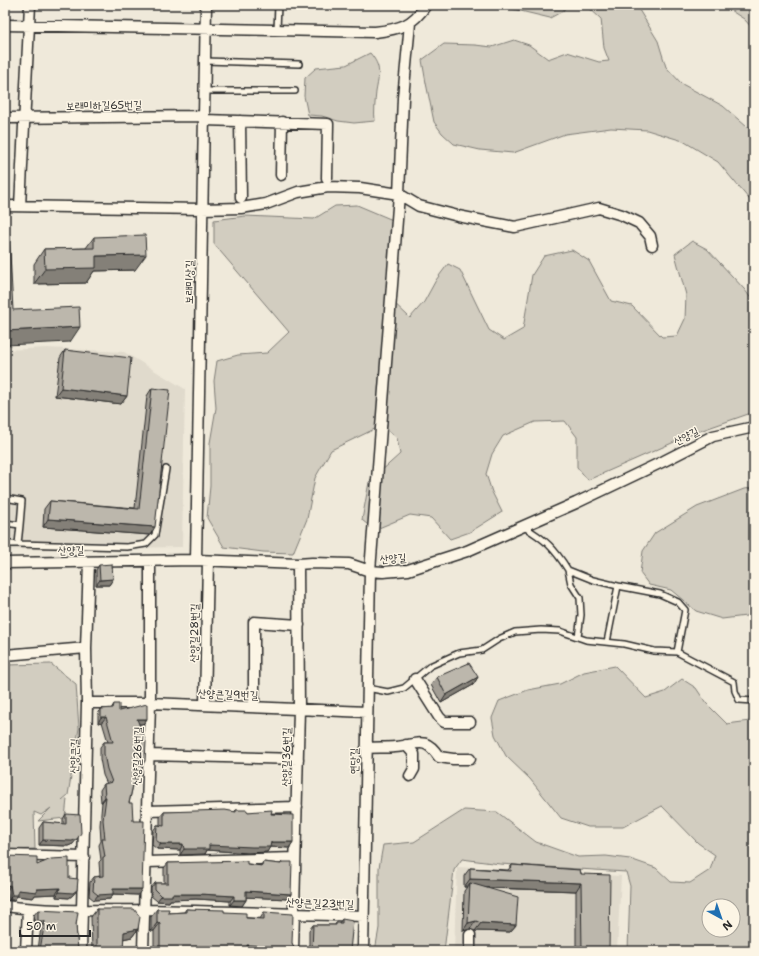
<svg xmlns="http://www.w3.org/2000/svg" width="759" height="956" viewBox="0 0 759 956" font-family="'Shantell Sans','Poor Story',sans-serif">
  <rect width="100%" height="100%" fill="#efe9da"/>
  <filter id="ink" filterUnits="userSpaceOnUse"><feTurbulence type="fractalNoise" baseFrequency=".025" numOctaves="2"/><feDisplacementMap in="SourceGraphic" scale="8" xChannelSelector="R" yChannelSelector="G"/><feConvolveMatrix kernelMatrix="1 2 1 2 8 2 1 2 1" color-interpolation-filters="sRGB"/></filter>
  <g filter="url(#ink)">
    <path fill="#e0dacc" d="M47 348 124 352 185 389 182 547 5 550V350Z
      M457 867 621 876 617 951H454Z"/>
    <path fill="#d2cdc0" stroke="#7e7c76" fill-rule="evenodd" d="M505 5H567L563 11 550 18 508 8Z
      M586 5H636L658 41 666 67 682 84 723 106 747 127H754V205L718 162 683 141 647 130 611 128 565 134 513 153 480 150 454 144 442 133 434 122 426 83 422 60 444 44 475 45 492 47 514 40 529 45 548 59 567 52 599 62 609 61 604 48 601 19Z
      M722 5H754V30L744 19Z
      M370 53C382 67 379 75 376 92 375 102 374 112 375 121L354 123 338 121 322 116 308 115 304 96 305 78 316 68 346 65Z
      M357 205 395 221 387 296 410 318 424 302 436 280 448 264 460 270 489 330 504 340 523 329 532 275 544 256 572 250 589 261 611 301 632 306 662 337 677 336 685 319 686 295 675 254 692 241 707 249 745 290 754 303V412L697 432 588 480 577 467V437L565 421 535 422 503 436 492 454 486 474 492 492 502 512 470 532 450 539 431 518 410 515 374 530 362 520 369 482 400 454 397 438 383 425 331 450 315 478 307 519 293 553 263 552 224 547 207 518 210 486V443L216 408 214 381 217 361 238 355 267 353 289 332 214 244V220L245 216 314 219 335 206Z
      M754 488V615L722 619 696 611 671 590 649 585 640 573 643 551 655 533 697 507 744 489Z
      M51 664 76 684 79 728 68 795 62 800 67 799 65 818 38 821 51 808 41 815 34 812 35 849 5 850V665Z
      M615 666 646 698 665 692 682 679 696 688 706 703 727 724 750 721 754 725V951H628L630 886 626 872 500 864 462 859 454 870 444 951H375L379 928V868L383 845 414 842 464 810 497 812 536 842 578 857 606 856 630 859 656 868 671 882 690 883 710 870 715 855 698 843 662 806 623 827H588L561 818 530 779 506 756 495 735 492 718 499 701 528 690 560 684 584 672ZM709 906H733V930H709Z"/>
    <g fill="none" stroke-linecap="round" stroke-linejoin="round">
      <g stroke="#2b2b2b" stroke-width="8">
        <path id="lane" d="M277 30 278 5
          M205 61 299 64
          M204 91H295
          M5 498 22 501 20 525
          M5 523 20 525 18 544H5
          M524 527C545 539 555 549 568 570
          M18 544 127 547 146 544 155 535 166 469
          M578 637 581 615 580 598 571 584 568 570 593 580 618 586
          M677 652 734 682 735 691 739 700 754 701
          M367 688 388 692 404 688 430 666 459 653 482 650 499 639 515 632 541 630 560 631 586 640 624 644 654 651 677 652 685 610 678 602 660 594 618 586 607 642"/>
      </g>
      <g stroke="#2b2b2b" stroke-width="13">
        <path id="street" d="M5 25 375 32C400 29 412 26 426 5
          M5 118 204 116
          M204 120 328 124 327 178
          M240 121 241 198
          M281 175 282 122
          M5 206 202 209 241 208 266 204 298 192 328 187 360 188 399 194 419 206 458 216 515 227 599 208 622 215 639 223 650 236 652 245
          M20 206 30 5
          M196 560 206 5
          M5 563 196 560 298 564 312 563 349 564 370 571 383 572 408 570 467 551 576 503 664 461 713 436 754 427
          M5 655 86 648
          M415 679 439 717 444 722H470
          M87 703H150L367 712
          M205 705 208 561
          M254 707V622L299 625
          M406 745 414 754V769L410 776
          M366 748C376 747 385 748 395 747 416 746 424 734 439 757L453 759H470
          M149 755 298 759
          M147 811 297 807
          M5 855 84 857
          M146 862 295 858
          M5 906C51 912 98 910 145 910 218 911 290 914 363 916
          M470 935V951
          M26 951 28 909
          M81 951 87 703 86 648 89 562
          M143 951 150 703V561
          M293 951 299 709 298 564
          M363 951 370 571 399 194 403 98 410 23"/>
      </g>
      <use href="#lane" stroke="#fcf5e5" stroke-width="5"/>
      <use href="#street" stroke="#fcf5e5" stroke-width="10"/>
    </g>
    <path fill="#a29d94" stroke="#2b2b2b" d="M94 237 135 270 94 271 86 283 34 284V264L44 249 86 248Z
      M65 350 127 396 121 404 55 396 60 358Z
      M152 388 150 535 43 527 44 509 50 501 135 508 147 396Z
      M99 565 113 579 109 585H96V570Z
      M437 677H478L473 685 441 703 431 685Z
      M114 704 119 711 147 719 143 724H139L142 766 138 765V776L135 781H134L129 803 133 821 138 895 113 894 110 899 94 900 89 896 90 882 94 877 100 876 99 862 101 860 99 845 101 841 100 825 102 802H101L100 790 104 784H107L103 775 100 759V747L104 742H108L102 722 98 723V714L101 709H111Z
      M236 810 247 812 271 814 293 842 289 848 270 847 267 852 248 853 207 850 205 854 180 855V850L157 849 152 845 153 831 157 825H160V817L164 812H234Z
      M66 814 73 844 68 846 39 845V828L43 822 63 824V819Z
      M5 856 37 865 69 878 77 890 73 895 69 898 56 897V894L35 895 33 898 17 896 14 900H9L7 891H5Z
      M263 862 280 864 282 862 291 894 288 899 246 897V900L242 906 230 905V901L196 899 170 900 169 902 157 901 151 896V888L155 883H164V868L168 863 247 864 261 865Z
      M512 865 580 870 609 951H576V891L486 888 516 925 510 932 475 931 470 929 463 931 464 891 467 887H464V876L470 868 508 870Z
      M97 909 138 929 132 937 123 939V951H92L91 917Z
      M157 909 168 913 184 912 186 909 224 912 246 918 260 919 264 912 292 943 294 948 291 951H154V931H151V917Z
      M38 910 76 925 78 951H34L35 950H38L41 927H34V915Z
      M342 919 350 951H309V930L313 925H335L336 923H339Z"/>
    <path fill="#848078" stroke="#2b2b2b" d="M146 255 135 270 94 271 86 283 34 284 45 269 96 256Z
      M80 327 70 342 5 345V331Z
      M61 388 127 396 121 404 55 396Z
      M48 519 155 527 150 535 43 527Z
      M113 579 109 585H96L100 580Z
      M478 677 473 685 441 703 446 695Z
      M101 717H106L102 722 98 723Z
      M137 719H147L143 724H134Z
      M138 759 145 761 142 766 134 765Z
      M135 776H138L135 781 131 782Z
      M105 797H106L102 802H101Z
      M77 839 73 844 68 846 39 845 43 840Z
      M271 842H293L289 848 270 847 267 852 248 853 207 850 205 854 180 855 184 849 209 845Z
      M161 844H183L180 850 157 849Z
      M470 879 581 883 576 891 469 887 470 883 467 887H464Z
      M10 885 7 891H5V886Z
      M60 888 56 894 35 895 33 898 17 896 14 900H9L12 895 18 890Z
      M113 889H142L138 895 113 894 110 899 94 900 98 895Z
      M77 890 73 895 69 898 56 897 59 892Z
      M246 891 291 894 288 899 242 897Z
      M172 894H200L234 896 230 901 196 899 170 900 169 902 157 901 161 896Z
      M234 900H246L242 906 230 905Z
      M38 921H45L41 927H34Z
      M476 921 470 929 463 931 468 923Z
      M157 923H160L154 931H151Z
      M481 923 516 925 510 932 475 931Z
      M138 929 132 937 118 940 124 932Z
      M247 945 264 946 261 951H242Z
      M294 948 291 951H262L264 949Z"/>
    <path fill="#bcb7ac" stroke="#2b2b2b" d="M5 235H9L13 310 79 307 80 327 5 331Z
      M145 235 146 255 96 256V268L45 269 44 249 94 248V237Z
      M65 350 131 358 127 396 61 388Z
      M152 388 170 390 155 527 48 519 50 501 139 509Z
      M112 564 113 579 100 580 99 565Z
      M469 663 478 677 446 695 437 677Z
      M114 704H119V711L147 704V719H137L146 742 145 761 138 759V776H135L129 803H132L133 821H144L142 889H113V894L98 895 93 891 94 877 103 876V857H105L102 839H105L103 820 106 797H105L104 784 112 782 107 769 104 754V742H113L106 717H101V709L113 708Z
      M225 810 236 812V810H247V812L272 810 271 814 293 815V842H271L270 847H252L209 845V849H184L183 844H161L156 840 157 825 164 826V812Z
      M66 814 80 815 81 833 77 839 72 841 43 840V822L66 824Z
      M5 856 37 857V865L51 859 69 858V878L78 879 77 890 73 893 59 892 60 888 37 889V892L18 890V895H12L10 885 5 886Z
      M244 861H247V864L262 866 263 862 281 864 282 862H292L291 894 246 891V900H234V896L200 894H172V896H161L155 890V883H168V863Z
      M512 865 580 870 581 874 610 875 609 951H582L581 883 470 879V868L511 871Z
      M470 883 518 897 516 925 481 923 476 921 468 923Z
      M97 909H134L140 917 138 929 124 932 123 951H97Z
      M157 909H169L168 913 186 912V909L224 910V912L246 913V918L264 919V912L293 914 292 943 294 948 264 949V946L247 945V951H160V923H157Z
      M38 910 78 912 76 925 78 951H35V950H40L45 921H38Z
      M342 919 353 921 350 951H312L313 925H336V923H342Z"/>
  </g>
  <g text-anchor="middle" stroke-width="3" stroke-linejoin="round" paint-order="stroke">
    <g font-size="11" fill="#2b2b2b" stroke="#fcf5e5">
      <text transform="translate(104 105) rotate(-1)" y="4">보래미하길65번길</text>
      <text transform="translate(189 282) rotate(-89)" y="4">보래미상길</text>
      <text transform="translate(686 436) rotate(-27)" y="4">산양길</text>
      <text transform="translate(71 550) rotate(-1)" y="4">산양길</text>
      <text transform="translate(393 558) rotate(-4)" y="4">산양길</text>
      <text transform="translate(194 633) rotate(-89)" y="4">산양길28번길</text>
      <text transform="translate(228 694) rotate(2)" y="4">산양큰길9번길</text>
      <text transform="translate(74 756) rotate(-89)" y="4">산양큰길</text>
      <text transform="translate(137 756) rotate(-88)" y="4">산양길26번길</text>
      <text transform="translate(286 757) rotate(-89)" y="4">산양길36번길</text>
      <text transform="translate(354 761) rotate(-89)" y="4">연당길</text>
      <text transform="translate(320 903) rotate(2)" y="4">산양큰길23번길</text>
    </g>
  </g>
  <rect width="759" height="956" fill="none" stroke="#fcf5e5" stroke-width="20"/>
  <rect x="10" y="10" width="739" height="936" fill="none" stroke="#2b2b2b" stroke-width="1.5" filter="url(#ink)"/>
  <g transform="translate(721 918) rotate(140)"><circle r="19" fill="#fcf5e5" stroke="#a8a49b"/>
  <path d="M0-3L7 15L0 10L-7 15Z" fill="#1f6fb2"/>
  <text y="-6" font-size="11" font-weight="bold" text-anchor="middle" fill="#2b2b2b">N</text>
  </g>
  <path d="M20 930v6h70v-6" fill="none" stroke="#2b2b2b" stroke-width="2"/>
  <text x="26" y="930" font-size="12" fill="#2b2b2b" stroke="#fcf5e5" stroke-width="3" paint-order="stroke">50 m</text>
</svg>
